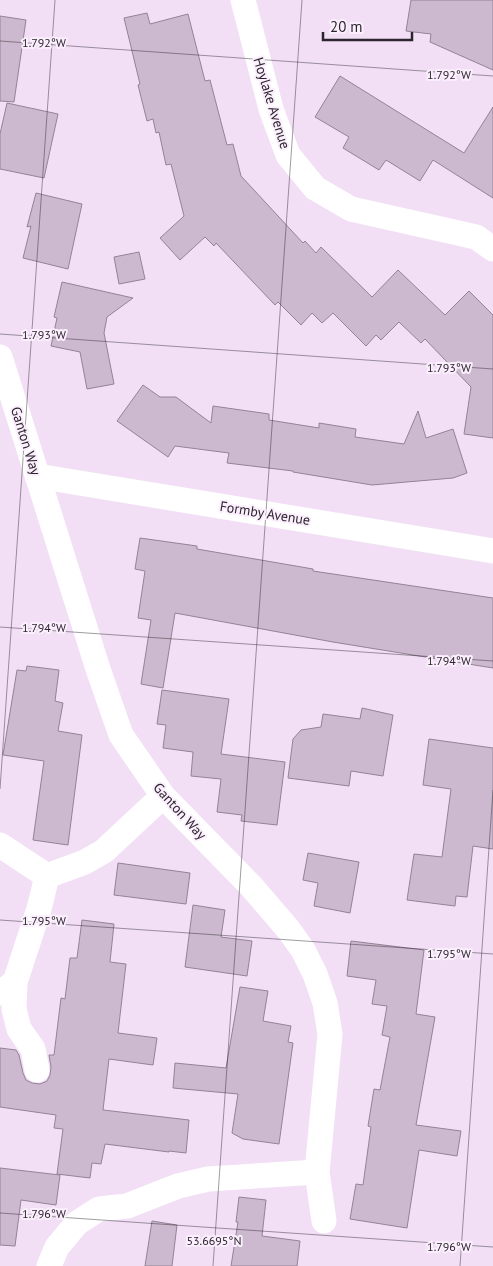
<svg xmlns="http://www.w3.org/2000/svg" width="493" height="1266" viewBox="0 0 493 1266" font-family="'PT Sans',sans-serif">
  <rect width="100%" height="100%" fill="#f2dff6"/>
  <path fill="#ccb9cf" stroke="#948297" d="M411 0H493V70L430 42 431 34 406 31Z
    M147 13 150 24 188 14 205 81 210 80 227 145 233 144 241 176 303 243 305 241 316 253 321 247 372 297 398 270 445 315 469 291 493 315V438L464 434 471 387 425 339 421 343 399 322 381 340 376 335 366 346 333 313 322 323 312 313 301 325 278 302 275 305 216 243 214 246 205 237 180 260 160 238 184 216 171 164 166 165 159 132 156 133 153 119 147 121 138 85 140 84 124 18Z
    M0 16 26 20 14 102 0 101Z
    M340 76 464 153 493 107V198L433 160 420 181 386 160 379 170 343 148 349 137 315 117Z
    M7 103 58 114 44 178 0 169V134Z
    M36 193 82 204 68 269 23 258 31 226 27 227Z
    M139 252 145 279 119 284 114 257Z
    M62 282 133 298 107 317 104 333 114 384 87 389 80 352 51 346 57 318 54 317Z
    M143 385 160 397H176L211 423 213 406 269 414V420L319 428V423L356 429 355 437 404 444 418 411 426 438 453 429 467 473 453 478 372 485 293 472V471L227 463 229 453 175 446 168 457 117 421Z
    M140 538 197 546V549L313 569V571L493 598V668L333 642 175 613 163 688 141 684 151 620 138 618 145 571 135 569Z
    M27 666 59 670 55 701 63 703 58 731 82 735 68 845 33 840 44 761 3 755 17 670 26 671Z
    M162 690 229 699 221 754 285 762 277 825 241 821 242 815 217 812 221 779 191 776 193 752 163 748 166 725 157 724Z
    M362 708 393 715 383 776 351 771 349 786 288 778 293 739 301 730 321 727 323 714 360 719Z
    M429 739 493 748V849L473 846 467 897 456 896 455 906 407 900 414 854 442 857 451 789 423 785Z
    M308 853 359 862 350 913 314 906 318 883 303 880Z
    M118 863 190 873 186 904 114 895Z
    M193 905 225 910 221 937 252 941 247 976 185 967Z
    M82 920 114 924 110 962 126 964 118 1033 157 1038 153 1065 109 1059 103 1110 189 1120 186 1153 169 1151V1152L105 1144 101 1164 92 1163 90 1178 57 1174 63 1129 54 1128 56 1115 0 1107V1048L16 1050 19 1055 23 1073 26 1080 32 1083 40 1084 47 1081 50 1075 51 1067 49 1055H54L61 998 65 999 70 958H77Z
    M351 941 424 950 416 1014 435 1017 416 1125 461 1131 457 1156 419 1150 407 1228 350 1219 356 1184 363 1185 371 1127 368 1126 374 1089 380 1090 390 1037 382 1035 387 1006 372 1004 376 980 347 976Z
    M240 987 268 991 263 1021 291 1026 288 1042 293 1043 279 1144 243 1139 232 1133 238 1094 173 1088 175 1063 226 1068Z
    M0 1168 60 1175 56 1205 21 1200 15 1246 0 1245Z
    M239 1197 266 1200 262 1236 300 1241 297 1266H231L238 1222H236Z
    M152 1221 177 1225 172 1266H145Z"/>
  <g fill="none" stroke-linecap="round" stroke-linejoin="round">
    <path stroke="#fff" stroke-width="25" d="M243 0 271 109 288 155 315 188 351 209 476 237 493 249
      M0 357 98 669 121 735 163 796 251 886 288 929 303 950 315 974 325 1003 330 1034 317 1172 324 1221
      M37 476 493 551
      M0 845 47 876
      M15 982 14 1009 19 1029 33 1049 37 1070
      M0 993 15 982 39 909 47 876 85 862 104 851 163 796
      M49 1266 57 1247 77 1223 99 1209 127 1206 178 1186 208 1179 317 1172"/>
  </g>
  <path fill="none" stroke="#2c252d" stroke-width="1" stroke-opacity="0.45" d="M0 41 493 76M0 334 493 369M0 627 493 661M0 789 55 0M0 920 493 954M0 1213 493 1247M213 1266 302 0M460 1266 493 790"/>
  <g text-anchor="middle" stroke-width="4" stroke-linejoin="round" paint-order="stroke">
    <g font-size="14" fill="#2c252d" stroke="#fbeffd">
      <text transform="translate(272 103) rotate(73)" y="5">Hoylake Avenue</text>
      <text transform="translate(26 441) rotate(73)" y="5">Ganton Way</text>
      <text transform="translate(265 513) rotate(9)" y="5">Formby Avenue</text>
      <text transform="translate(180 811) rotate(48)" y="5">Ganton Way</text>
    </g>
  </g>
  <g font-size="12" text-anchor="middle" fill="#2c252d" stroke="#fbeffd" stroke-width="4" stroke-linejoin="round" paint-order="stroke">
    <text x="44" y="47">1.792°W</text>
    <text x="449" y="79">1.792°W</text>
    <text x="44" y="339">1.793°W</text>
    <text x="449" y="372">1.793°W</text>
    <text x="44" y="632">1.794°W</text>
    <text x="449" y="665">1.794°W</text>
    <text x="44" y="925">1.795°W</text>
    <text x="449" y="958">1.795°W</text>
    <text x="44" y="1218">1.796°W</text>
    <text x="214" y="1245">53.6695°N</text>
    <text x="449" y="1251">1.796°W</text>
  </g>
  <path d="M323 32v8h89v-8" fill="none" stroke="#2c252d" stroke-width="2.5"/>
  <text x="330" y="32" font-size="15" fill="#2c252d" stroke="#fbeffd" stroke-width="4" paint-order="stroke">20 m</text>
</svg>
